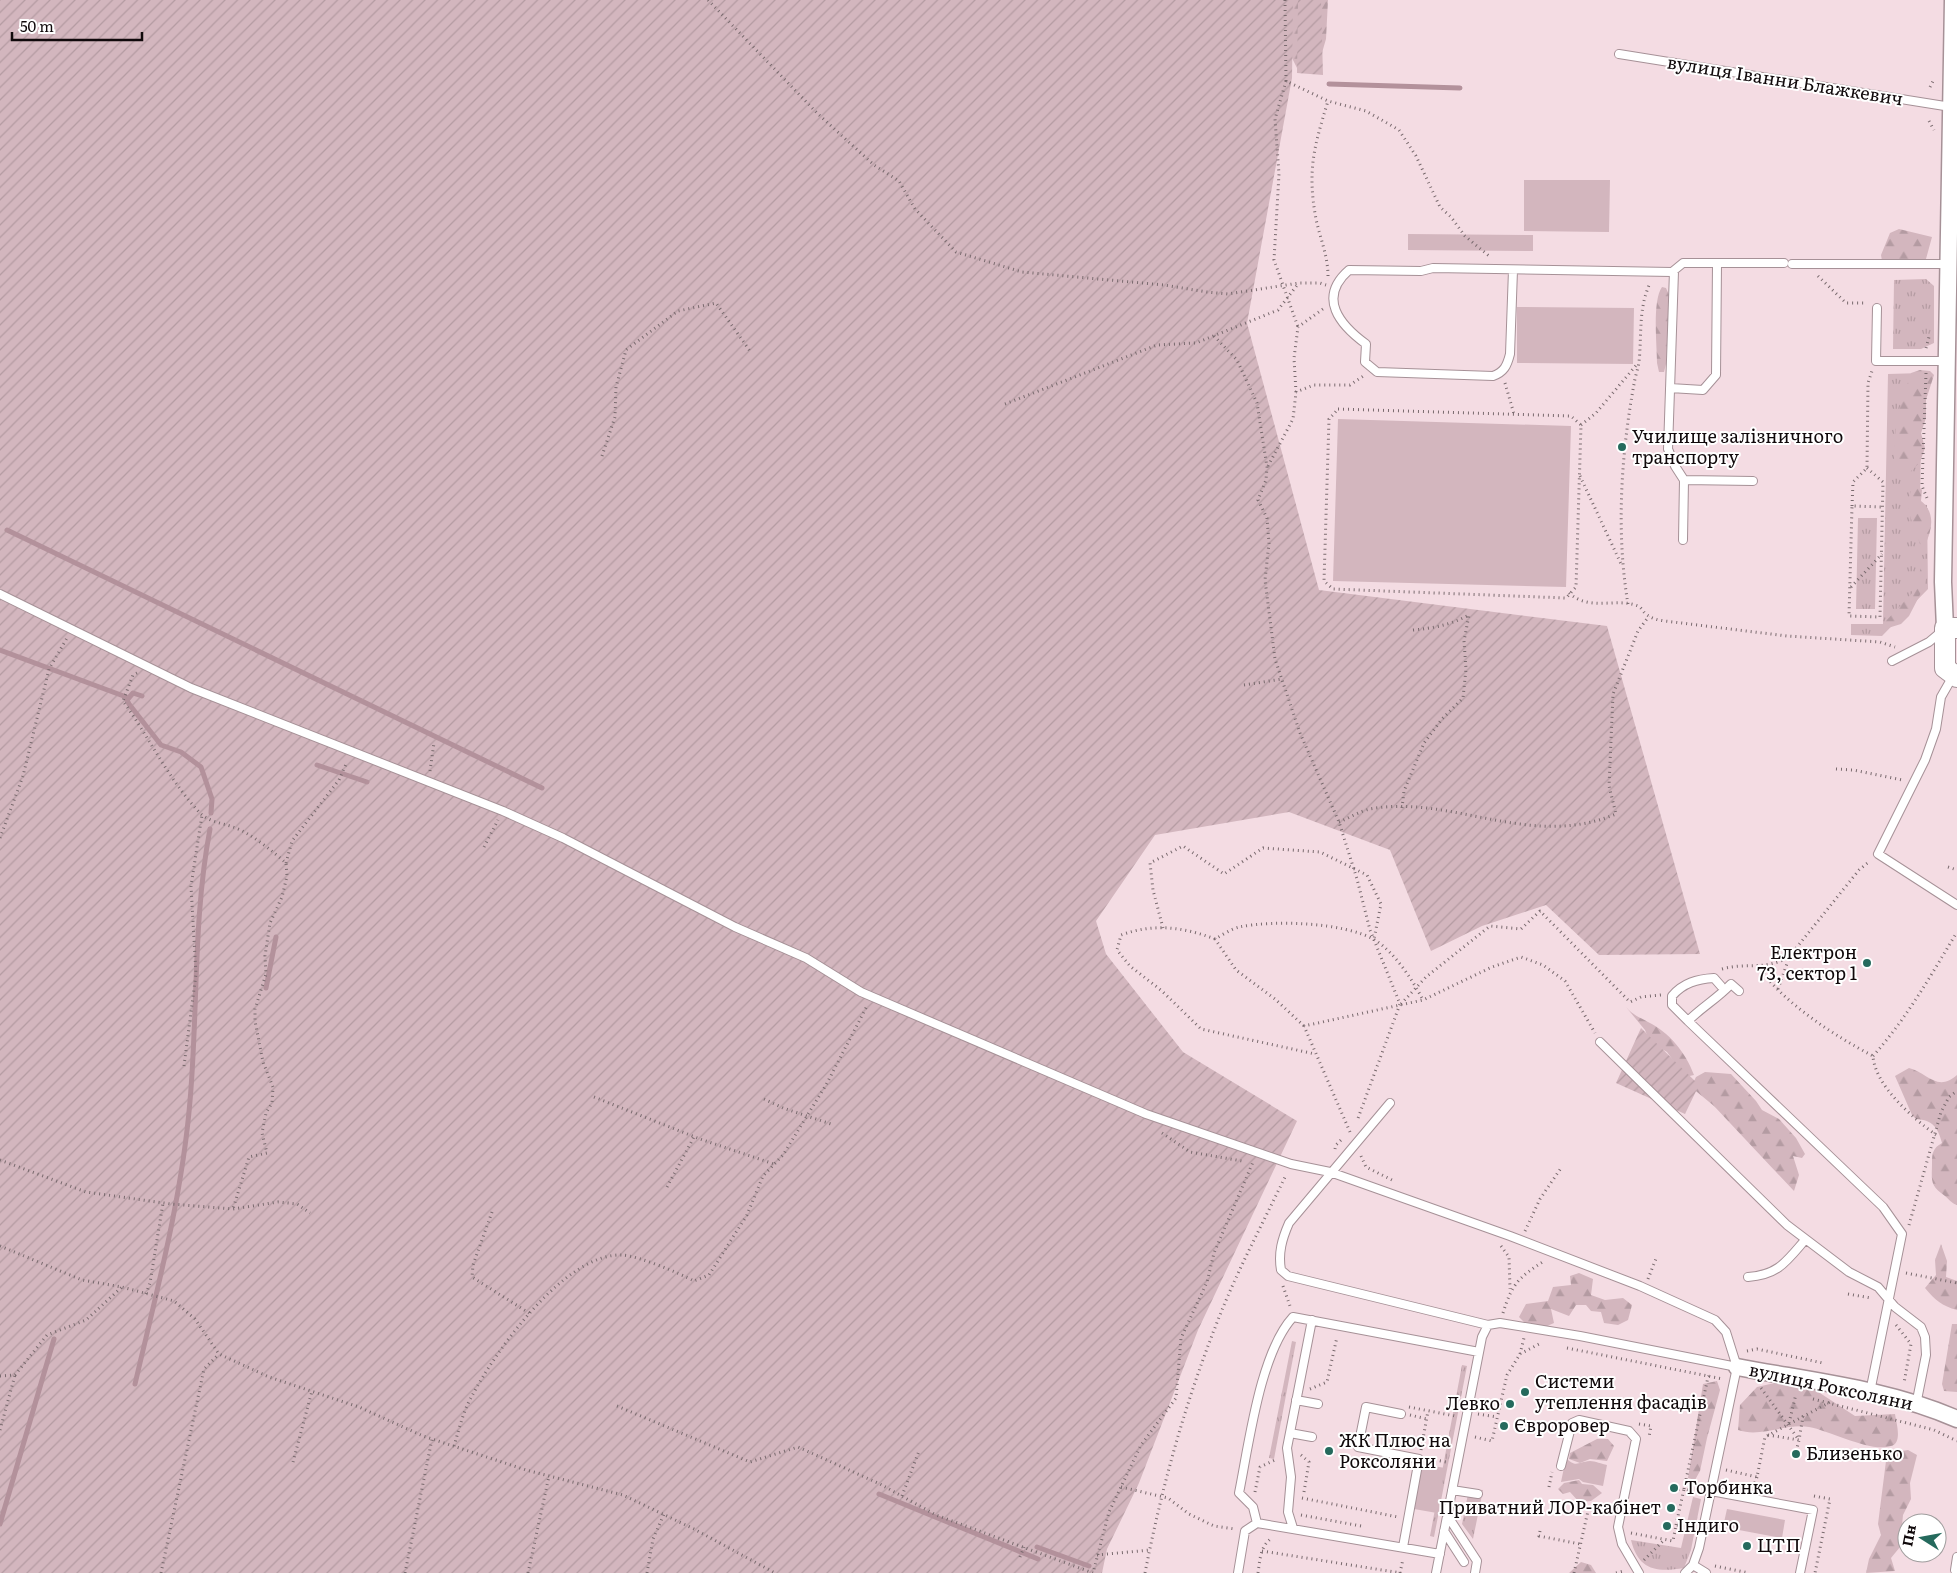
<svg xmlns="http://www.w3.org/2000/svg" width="1957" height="1573" viewBox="0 0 1957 1573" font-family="Literata,serif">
  <defs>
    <pattern id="grass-tufts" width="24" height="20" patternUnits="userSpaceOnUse" patternTransform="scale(1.25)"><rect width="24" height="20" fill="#d3b6be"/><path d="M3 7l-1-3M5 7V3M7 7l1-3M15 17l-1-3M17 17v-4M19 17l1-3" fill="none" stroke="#b49ba2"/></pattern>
    <pattern id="forest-firs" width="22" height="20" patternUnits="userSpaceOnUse" patternTransform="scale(1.25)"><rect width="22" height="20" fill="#d3b6be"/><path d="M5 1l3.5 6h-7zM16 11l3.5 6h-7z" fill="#b49ba2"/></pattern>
    <pattern id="garden-furrows" width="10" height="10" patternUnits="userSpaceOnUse" patternTransform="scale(1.25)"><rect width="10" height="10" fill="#d3b6be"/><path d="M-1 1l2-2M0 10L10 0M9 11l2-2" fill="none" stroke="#b49ba2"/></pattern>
  </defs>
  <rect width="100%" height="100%" fill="#f4dce3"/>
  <path fill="url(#grass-tufts)" d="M1926 279 1934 286V343L1921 349H1893L1894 280Z
    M1922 373 1920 504 1927 505 1928 589 1882 636 1851 635V624H1883L1888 374Z
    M1858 518H1877L1875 609H1856Z
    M1292 1341 1296 1342 1274 1459 1269 1458Z
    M1462 1365 1467 1366 1434 1537 1430 1536Z
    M1469 1489 1483 1490 1473 1539 1462 1524Z
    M1693 1497 1701 1499 1691 1550 1684 1568C1655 1573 1638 1569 1631 1540L1681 1548Z"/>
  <path fill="url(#forest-firs)" d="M1287 0H1328L1326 39 1317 70H1298L1284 42Z
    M1899 229 1932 237 1926 259C1917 261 1889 263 1882 261L1881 255 1890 233Z
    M1662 287 1666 288 1670 297 1666 364 1664 372H1659L1657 363C1657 345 1652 301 1662 287Z
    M1920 370 1930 371 1934 375 1926 400V418L1921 433 1925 448 1920 462 1909 473 1902 476 1896 470 1894 457 1897 416 1911 373Z
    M1913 487H1919L1922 490 1921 501C1936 513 1932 530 1925 545L1920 544C1914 524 1902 507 1913 487Z
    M1927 560V575L1924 587 1909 616 1901 624 1888 628 1885 622 1915 590 1922 563Z
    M1626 1007C1633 1015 1639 1017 1648 1022 1669 1032 1686 1053 1694 1075L1685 1077 1667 1052 1650 1042 1645 1030Z
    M1909 1068C1927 1072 1937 1093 1957 1075V1205C1951 1203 1949 1199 1945 1196 1929 1185 1932 1180 1932 1163 1932 1153 1933 1148 1942 1143 1938 1128 1933 1120 1916 1119L1912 1115 1895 1076Z
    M1705 1072 1731 1074 1756 1101 1762 1110 1779 1119 1796 1138 1805 1154 1802 1158 1793 1156 1799 1175 1794 1191 1714 1106 1691 1087 1696 1077Z
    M1941 1244 1947 1261 1946 1277 1957 1281V1310C1942 1306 1935 1300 1925 1288L1936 1275 1935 1260Z
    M1579 1273 1593 1279 1591 1295 1605 1300 1623 1298 1632 1305 1628 1320 1618 1325 1604 1323 1601 1312 1591 1311 1586 1305H1576L1569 1316 1551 1309 1554 1323 1545 1327 1527 1325 1519 1317 1526 1304 1548 1301 1553 1287 1571 1285 1570 1276Z
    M1952 1324H1957V1392L1944 1391 1942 1384Z
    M1797 1378 1855 1416 1895 1414C1896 1422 1903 1443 1891 1446 1871 1453 1831 1431 1809 1427 1785 1423 1761 1438 1738 1430L1740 1405 1757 1387Z
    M1717 1381 1720 1390 1707 1438 1700 1471 1695 1480 1688 1478 1703 1384Z
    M1597 1439H1608L1614 1446 1607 1461 1590 1459 1580 1463 1569 1459 1570 1453Z
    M1908 1450 1917 1455 1910 1483 1911 1499 1903 1515 1900 1547 1891 1558 1895 1571 1866 1573 1869 1559 1881 1535 1878 1524 1886 1461 1895 1452Z
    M1579 1480 1582 1484 1593 1485 1602 1493 1591 1501 1579 1502 1570 1492 1563 1494 1558 1489 1564 1483Z
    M1581 1562 1591 1565 1596 1573H1569Z"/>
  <path fill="#d3b6be" d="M1524 180H1610L1609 232 1524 231Z
    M1408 234 1533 235V251L1408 250Z
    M1517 307 1634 308 1633 364 1517 363Z
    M1338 419 1571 426 1566 587 1333 581Z
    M1566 1458C1576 1468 1578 1462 1590 1461 1595 1461 1602 1464 1607 1465L1603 1486 1583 1482 1579 1479 1561 1482Z
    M1422 1464 1445 1468 1437 1513 1414 1509Z
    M1727 1509 1785 1520 1782 1538 1723 1527Z"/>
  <path fill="url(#garden-furrows)" d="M0 0H1293L1292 78 1247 323 1319 590 1607 626 1700 954 1599 955 1546 905 1482 926 1431 951 1390 850 1289 812 1155 835 1096 921 1106 954 1183 1052 1297 1121 1198 1330 1139 1483 1107 1549 1102 1573H0Z
    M1298 0H1321L1323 75 1297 73Z
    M1641 1028 1699 1085 1685 1114 1616 1083Z"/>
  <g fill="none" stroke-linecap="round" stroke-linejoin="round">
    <path stroke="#b3919b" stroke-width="5" d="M1329 84 1460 88
      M7 530 542 788
      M0 650 129 698
      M142 696 133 693 127 700 129 704 161 745 181 752 201 767 212 799 211 813
      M317 765 367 782
      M266 988 276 937
      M135 1384C157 1290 182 1197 190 1101 198 1011 193 918 210 829
      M879 1494 1038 1559
      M0 1524 54 1339
      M1037 1547 1089 1566"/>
    <g stroke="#a69197" stroke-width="10">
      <path id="service" d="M1619 54 1951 107
        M1792 264H1948
        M1513 270 1510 354C1507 366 1504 372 1493 376L1377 372 1365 362 1366 344C1340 325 1317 298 1349 270L1421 271 1433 268 1672 272 1683 263H1784
        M1674 271 1668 449 1675 466 1684 480 1683 540
        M1877 308 1876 361H1947
        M1670 388 1703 390 1716 375 1717 264
        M1684 480 1753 481
        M0 594 191 688 503 811 563 838 735 927 806 958 861 992 1146 1114 1291 1164 1330 1172 1510 1236 1640 1286 1715 1320 1726 1332 1737 1367
        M1892 661 1929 642 1942 631
        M1953 676 1941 697 1936 729 1925 760 1878 854 1957 905
        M1739 991 1731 984C1718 998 1702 1007 1688 1021L1883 1207 1902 1234 1870 1392
        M1688 1021 1672 1005V996C1683 983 1697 979 1714 978L1721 986
        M1600 1042 1787 1225 1849 1272 1878 1287 1895 1307 1921 1327 1925 1337 1926 1355 1916 1405
        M1390 1103 1289 1223C1282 1239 1278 1253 1281 1270L1288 1276 1488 1325 1500 1323 1580 1336 1737 1367
        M1748 1277C1778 1275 1786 1262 1805 1240
        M1296 1400 1318 1404
        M1401 1414 1366 1407 1358 1447 1419 1459 1403 1547
        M1290 1433 1312 1437
        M1561 1466 1572 1423 1579 1420 1629 1431 1636 1439 1618 1527 1622 1544 1639 1573
        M1452 1490 1478 1494
        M1711 1491 1813 1510 1800 1573
        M1447 1515 1477 1561 1475 1573
        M1257 1523 1253 1507 1239 1493C1249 1444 1260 1353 1293 1317L1479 1352
        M1293 1528 1288 1512 1291 1477 1287 1448 1312 1320
        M1444 1531 1464 1562
        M1693 1565 1706 1573
        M1955 1570 1957 1557
        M1238 1573 1245 1531 1257 1523 1440 1554
        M1436 1573 1482 1337 1488 1325
        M1685 1573 1693 1565 1699 1548 1737 1367"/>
    </g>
    <g stroke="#a69197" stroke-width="19">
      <path id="minor" d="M1945 628 1943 582 1953 0
        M1737 1367C1810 1381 1889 1389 1957 1419"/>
    </g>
    <g stroke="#a69197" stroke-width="22">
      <path id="tertiary" d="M1957 628H1945V668L1957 677"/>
    </g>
    <path stroke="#796a6e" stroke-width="3" stroke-dasharray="1 4" stroke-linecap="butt" d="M708 0 818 114 874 165 899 181 915 209 956 252 1022 272 1164 285 1207 292 1228 294 1299 283H1320L1326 285
      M1285 0 1286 81 1328 101 1366 111 1399 130 1416 156 1440 207 1451 217 1465 236 1489 256
      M1286 81 1275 119 1279 174 1274 260 1298 327
      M1930 87 1934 79
      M1929 121 1934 130
      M1328 276C1328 256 1320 238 1316 219 1307 170 1314 147 1328 101
      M1818 276 1846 303H1866
      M1214 336 1237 360 1257 403 1267 467 1266 480 1258 500 1267 518 1269 543 1265 580 1275 659 1300 733 1339 822 1357 879 1370 930 1400 1004 1357 1121
      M1926 348 1929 337
      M1926 373 1922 486 1927 498
      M1505 383 1514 414
      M1296 392 1294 358 1298 327 1323 309
      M1005 404 1157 345 1196 343 1278 310 1298 284
      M1338 409 1571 416 1581 425 1576 587 1566 598 1333 589 1324 581 1329 419Z
      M1581 425 1596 413 1638 363
      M602 456 615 417 616 387 626 350 678 311 716 303 750 351
      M1268 466 1293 419 1296 392 1314 385H1350L1365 375
      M1867 468 1883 482 1880 617 1849 616 1852 506 1883 507
      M1580 476 1622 566
      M1852 506 1853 482 1867 468 1868 383 1872 371
      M1851 587 1882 554
      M1569 593C1590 612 1616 597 1638 606 1642 608 1643 612 1646 614 1652 619 1658 620 1665 621L1787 636 1880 642 1895 647
      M1628 604C1616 533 1621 455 1634 384 1635 377 1638 369 1639 362 1642 333 1638 310 1650 283
      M1413 630C1434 628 1450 625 1469 615
      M137 673 133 675 123 701C149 737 170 782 201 814 210 822 222 823 233 827 251 833 272 851 286 863L287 876 282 897 270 923 265 956 266 974 255 1009V1021L263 1062 273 1087 272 1103 266 1113 262 1133 267 1153 249 1157 233 1209
      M1244 685 1282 679
      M1836 769 1853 770 1902 780
      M430 771 434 743
      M1402 808 1404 791 1424 743 1442 719 1463 698 1466 669 1464 641 1469 615
      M1339 822C1349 818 1360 811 1370 809 1452 794 1530 850 1616 814L1609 786 1613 694 1638 631 1649 616
      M0 838 23 776 49 669 67 638
      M484 847 498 820
      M286 863 292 841 339 780 347 762
      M1948 867 1957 870
      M1163 928 1153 890 1150 863 1183 846 1224 874 1263 848 1320 852 1367 875 1381 904 1374 939
      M1215 939C1183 927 1154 923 1121 935L1117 950 1130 966 1162 991 1201 1029 1315 1054
      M1758 966C1783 1003 1835 1036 1873 1056 1875 1086 1913 1118 1936 1135
      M1722 969C1747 962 1764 971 1789 957L1859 870 1870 861
      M1778 989 1789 958
      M1401 1004 1426 977 1490 926 1521 929 1540 911 1630 1002 1641 997 1661 995
      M1304 1026 1275 999 1236 970 1215 939C1222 935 1231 929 1239 927 1274 920 1344 922 1375 940 1395 953 1412 979 1423 1000
      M1873 1056C1907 1018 1931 975 1957 932
      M184 1066 196 974 191 886 202 815
      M594 1097 700 1139 774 1164
      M764 1099 783 1108 831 1124
      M1350 1132 1304 1026 1423 1000 1492 967 1521 957 1543 965 1565 981 1595 1033
      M1162 1133 1190 1152 1242 1161
      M1335 1149 1336 1145 1342 1139
      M1361 1156 1366 1167 1392 1180
      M0 1160 86 1192 171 1204 233 1209 278 1202 297 1204 310 1213
      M667 1187 694 1137
      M492 1212 473 1265 472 1277 529 1313
      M1909 1225 1941 1112 1949 1097 1957 1091
      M1525 1231 1540 1199 1561 1168
      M0 1246 82 1280 122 1287 174 1301 195 1319 219 1354 269 1377 359 1407 423 1436 526 1470 623 1495 694 1529 775 1573
      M1501 1246 1509 1257 1510 1289
      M1906 1273 1957 1283
      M1648 1279 1657 1256
      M1283 1286 1290 1306
      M146 1294 150 1283 163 1203
      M1848 1294 1871 1298
      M1503 1313C1512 1284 1518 1278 1544 1261
      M1896 1325 1911 1344 1904 1383
      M1567 1348 1723 1379
      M1747 1351 1757 1349 1823 1363
      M1520 1354 1524 1338
      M0 1376 15 1375 47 1335 86 1320 122 1287
      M1761 1388 1799 1440 1797 1448
      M1310 1389 1327 1382 1337 1337
      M1813 1399 1934 1430 1957 1441
      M617 1406 750 1462 798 1447 880 1484 936 1515 1093 1573 1109 1512 1141 1445 1176 1398 1181 1338 1207 1282 1214 1253 1253 1162
      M1409 1407 1455 1416
      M1478 1414 1497 1417
      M1410 1415 1427 1419
      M1789 1423 1796 1394
      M1639 1424 1651 1426 1649 1437
      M0 1430 15 1375
      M1768 1435 1799 1440 1803 1416
      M1475 1437 1492 1441 1507 1375 1520 1354 1541 1343
      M454 1446C459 1430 463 1411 472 1396 496 1350 565 1253 622 1255 639 1256 679 1273 694 1281L709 1275 747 1215 763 1176 783 1155 826 1085 867 1006
      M1421 1450 1428 1411
      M1301 1455 1309 1462 1304 1492
      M1430 1459 1446 1462
      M293 1462 312 1391
      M1726 1470 1757 1477 1765 1437 1832 1401
      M1757 1477 1754 1485 1758 1486
      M1121 1487 1168 1498 1189 1514 1214 1526 1235 1529
      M1549 1487 1552 1472
      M1679 1489H1684L1708 1377 1711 1374
      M1255 1492 1260 1467 1277 1459
      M902 1496 919 1451
      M1814 1496 1830 1499 1815 1573
      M1302 1498 1398 1517
      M1301 1515 1361 1526
      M1676 1525 1684 1489 1699 1493
      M1540 1531 1539 1536 1580 1544
      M1631 1533 1673 1541 1676 1525 1693 1528
      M1262 1551 1401 1573
      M1097 1555 1150 1550
      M1020 1557 1024 1547
      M1644 1560 1664 1540
      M1715 1566 1749 1573
      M161 1573 204 1369 219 1354
      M405 1573 432 1439
      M528 1573 549 1476
      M647 1573 653 1539 664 1514
      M1145 1573C1162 1486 1185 1403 1218 1320 1237 1271 1263 1223 1286 1175
      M1258 1573C1260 1560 1260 1546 1272 1538
      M1400 1573 1403 1559
      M1574 1573 1588 1511
      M1616 1573 1624 1571"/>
    <use href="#service" stroke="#fff" stroke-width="8"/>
    <use href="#minor" stroke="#fff" stroke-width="16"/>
    <use href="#tertiary" stroke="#fff" stroke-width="20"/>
  </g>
  <g fill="#256a5d" stroke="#fff" stroke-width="2">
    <circle cx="1622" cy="447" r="5"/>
    <circle cx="1867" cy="963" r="5"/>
    <circle cx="1525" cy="1392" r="5"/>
    <circle cx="1510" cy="1404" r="5"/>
    <circle cx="1504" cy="1426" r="5"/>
    <circle cx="1329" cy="1451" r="5"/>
    <circle cx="1796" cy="1454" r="5"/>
    <circle cx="1674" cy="1488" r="5"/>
    <circle cx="1671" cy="1508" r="5"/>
    <circle cx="1667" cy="1526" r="5"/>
    <circle cx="1747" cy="1546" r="5"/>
  </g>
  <g text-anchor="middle" stroke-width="4" stroke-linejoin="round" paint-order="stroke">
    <g font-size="18" fill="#10090b" stroke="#fff">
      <text transform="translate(1785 81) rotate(9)" y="6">вулиця Іванни Блажкевич</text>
      <text transform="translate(1831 1387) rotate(12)" y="6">вулиця Роксоляни</text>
    </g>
    <g font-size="18" fill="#10090b" stroke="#fff" text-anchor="start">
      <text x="1632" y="443">Училище залізничного<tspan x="1632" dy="21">транспорту</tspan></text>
      <text x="1857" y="959" text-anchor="end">Електрон<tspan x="1857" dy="21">73, сектор 1</tspan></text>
      <text x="1535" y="1388">Системи<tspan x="1535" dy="21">утеплення фасадів</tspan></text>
      <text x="1500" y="1410" text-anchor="end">Левко</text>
      <text x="1514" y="1432">Євроровер</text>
      <text x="1339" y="1447">ЖК Плюс на<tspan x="1339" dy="21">Роксоляни</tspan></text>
      <text x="1806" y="1460">Близенько</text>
      <text x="1684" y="1494">Торбинка</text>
      <text x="1661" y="1514" text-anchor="end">Приватний ЛОР-кабінет</text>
      <text x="1677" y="1532">Індиго</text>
      <text x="1757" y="1552">ЦТП</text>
    </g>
  </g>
  <g transform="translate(1922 1538) rotate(281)"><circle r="24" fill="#ffffff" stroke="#9f9d9d"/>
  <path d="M0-4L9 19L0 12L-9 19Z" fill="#256a5d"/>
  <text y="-8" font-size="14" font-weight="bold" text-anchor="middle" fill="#10090b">Пн</text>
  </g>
  <path d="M12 32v8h130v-8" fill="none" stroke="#10090b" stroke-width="2.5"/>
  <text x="20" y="32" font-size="15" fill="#10090b" stroke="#ffffff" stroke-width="4" paint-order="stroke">50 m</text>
</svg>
